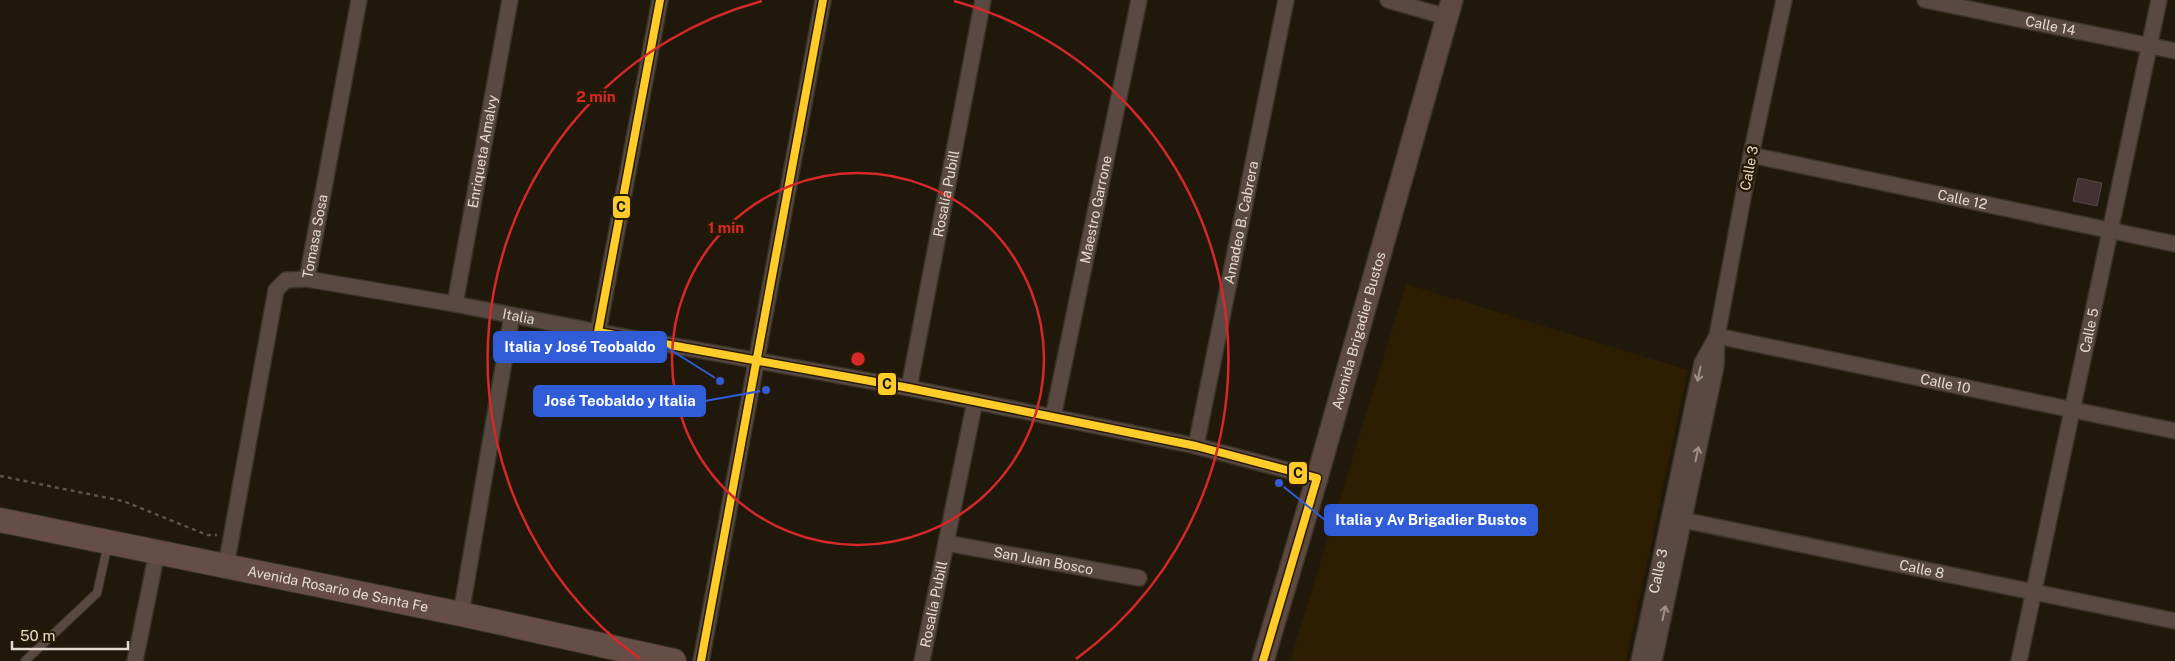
<svg xmlns="http://www.w3.org/2000/svg" width="2175" height="661" viewBox="0 0 2175 661" font-family="'Public Sans',sans-serif">
  <rect width="100%" height="100%" fill="#1f180b"/>
  <path fill="#2d1e01" d="M1406 284 1688 370 1626 661H1290Z"/>
  <path fill="#433134" stroke="#534a46" d="M2078 178 2102 183 2097 206 2073 201Z"/>
  <g fill="none" stroke-linecap="round" stroke-linejoin="round">
    <g stroke="#393328" stroke-width="10">
      <path id="lane" d="M25 661 97 593 108 544"/>
    </g>
    <g stroke="#393328" stroke-width="18">
      <g id="street">
        <path d="M1388 0 1447 17"/>
        <path id="s1" d="M1784 0 1751 155 1717 336 2175 431"/>
        <path id="s2" d="M1925 0 2175 51"/>
        <path id="s3" d="M1751 155 2175 244"/>
        <path id="s4" d="M307 279 455 304 598 332 909 388 1196 446 1317 478"/>
        <path id="s5" d="M455 304 510 0"/>
        <path d="M598 332 660 0"/>
        <path id="s6" d="M909 388 983 0"/>
        <path id="s7" d="M1053 417 1139 0"/>
        <path id="s8" d="M1196 446 1286 0"/>
        <path id="s9" d="M1673 518 2175 621"/>
        <path id="s10" d="M946 543 1139 578"/>
        <path id="s11" d="M226 566 276 290 286 280 307 279 359 0"/>
        <path d="M461 614 512 315"/>
        <path d="M135 661 157 552"/>
        <path d="M701 661 823 0"/>
        <path id="s12" d="M922 661 975 401"/>
        <path id="s13" d="M1639 661 1702 363 1717 336 1716 366 1654 661"/>
        <path id="s14" d="M2019 661 2159 0"/>
      </g>
    </g>
    <g stroke="#393328" stroke-width="24">
      <g id="secondary">
        <path id="s15" d="M1263 661 1317 478 1452 0"/>
      </g>
    </g>
    <g stroke="#393328" stroke-width="26">
      <g id="primary">
        <path id="s16" d="M0 520 461 614 674 661"/>
      </g>
    </g>
    <path stroke="#5e524c" stroke-width="2.5" stroke-dasharray="4 4" stroke-linecap="butt" d="M0 476 123 501 207 535H217"/>
    <use href="#lane" stroke="#594942" stroke-width="8"/>
    <use href="#street" stroke="#594942" stroke-width="15"/>
    <use href="#secondary" stroke="#5d4842" stroke-width="21"/>
    <use href="#primary" stroke="#664e47" stroke-width="24"/>
    <g stroke="#271b03" stroke-width="11">
      <path id="bus-1" d="M660 0 598 332 909 388 1196 446 1317 478 1263 661
        M701 661 823 0"/>
    </g>
    <use href="#bus-1" stroke="#ffcc29" stroke-width="8"/>
  </g>
  <defs><path id="oneway-shaft" d="M-6 0H5M1.5-3L5.5 0L1.5 3" fill="none" stroke-width="1.6" stroke-linecap="round" stroke-linejoin="round" transform="scale(1.25)"/></defs>
  <g stroke="#9e9288">
    <use href="#oneway-shaft" transform="translate(1699 374) rotate(102)"/>
    <use href="#oneway-shaft" transform="translate(1697 454) rotate(-78)"/>
    <use href="#oneway-shaft" transform="translate(1664 613) rotate(-78)"/>
  </g>
  <g fill="none" stroke="#d62828" stroke-width="2.5">
    <circle cx="858" cy="359" r="186"/>
    <path d="M640 659A371 371 0 0 1 762 1M954 1A371 371 0 0 1 1076 659"/>
  </g>
  <g text-anchor="middle" stroke-width="5" stroke-linejoin="round" paint-order="stroke">
    <g font-size="14" fill="#e4dcce" stroke="#271b03">
      <text dy="5" stroke="none"><textPath href="#s2" startOffset="128">Calle 14</textPath></text>
      <text dy="5" stroke="none"><textPath href="#s5" startOffset="155">Enriqueta Amalvy</textPath></text>
      <text transform="translate(1749 168) rotate(-79)" y="5">Calle 3</text>
      <text dy="5" stroke="none"><textPath href="#s6" startOffset="198">Rosalía Pubill</textPath></text>
      <text dy="5" stroke="none"><textPath href="#s3" startOffset="216">Calle 12</textPath></text>
      <text dy="5" stroke="none"><textPath href="#s7" startOffset="212">Maestro Garrone</textPath></text>
      <text dy="5" stroke="none"><textPath href="#s8" startOffset="228">Amadeo B. Cabrera</textPath></text>
      <text dy="5" stroke="none"><textPath href="#s11" startOffset="359">Tomasa Sosa</textPath></text>
      <text dy="5" stroke="none"><textPath href="#s4" startOffset="215">Italia</textPath></text>
      <text dy="5" stroke="none"><textPath href="#s14" startOffset="338">Calle 5</textPath></text>
      <text dy="5" stroke="none"><textPath href="#s15" startOffset="344">Avenida Brigadier Bustos</textPath></text>
      <text dy="5" stroke="none"><textPath href="#s1" startOffset="576">Calle 10</textPath></text>
      <text dy="5" stroke="none"><textPath href="#s10" startOffset="99">San Juan Bosco</textPath></text>
      <text dy="5" stroke="none"><textPath href="#s9" startOffset="254">Calle 8</textPath></text>
      <text dy="5" stroke="none"><textPath href="#s13" startOffset="92">Calle 3</textPath></text>
      <text dy="5" stroke="none"><textPath href="#s16" startOffset="345">Avenida Rosario de Santa Fe</textPath></text>
      <text dy="5" stroke="none"><textPath href="#s12" startOffset="58">Rosalía Pubill</textPath></text>
    </g>
  </g>
  <circle cx="858" cy="359" r="8" fill="#d62828" stroke="#271b03" stroke-width="2.5"/>
  <g font-size="15" text-anchor="middle" font-weight="bold" fill="#d62828" stroke="#271b03" stroke-width="5" stroke-linejoin="round" paint-order="stroke">
    <text x="596" y="102">2 min</text>
    <text x="726" y="233">1 min</text>
  </g>
  <path fill="none" stroke="#315cd7" stroke-width="2" d="M720 381L666 347M766 390L705 401M1279 483L1325 520"/>
  <g fill="#315cd7" stroke="#271b03" stroke-width="2">
    <circle cx="720" cy="381" r="5"/>
    <circle cx="766" cy="390" r="5"/>
    <circle cx="1279" cy="483" r="5"/>
  </g>
  <g fill="#315cd7" stroke="#315cd7" stroke-width="2">
    <rect x="494" y="332" width="172" height="30" rx="5"/>
    <rect x="534" y="386" width="171" height="30" rx="5"/>
    <rect x="1325" y="505" width="212" height="30" rx="5"/>
  </g>
  <g font-size="15" text-anchor="middle" font-weight="bold" fill="#fff">
    <text x="580" y="352">Italia y José Teobaldo</text>
    <text x="620" y="406">José Teobaldo y Italia</text>
    <text x="1431" y="525">Italia y Av Brigadier Bustos</text>
  </g>
  <g stroke="#271b03" stroke-width="2">
    <rect x="612" y="195" width="19" height="24" rx="5" fill="#ffcc29"/>
    <rect x="877" y="372" width="20" height="24" rx="5" fill="#ffcc29"/>
    <rect x="1288" y="461" width="20" height="24" rx="5" fill="#ffcc29"/>
  </g>
  <g font-size="14" text-anchor="middle" font-weight="bold" fill="#111">
    <text x="621" y="212">C</text>
    <text x="887" y="389">C</text>
    <text x="1298" y="478">C</text>
  </g>
  <path d="M12 641v8h116v-8" fill="none" stroke="#e4dcce" stroke-width="2.5"/>
  <text x="20" y="641" font-size="15" fill="#e4dcce" stroke="#271b03" stroke-width="4" paint-order="stroke">50 m</text>
</svg>
